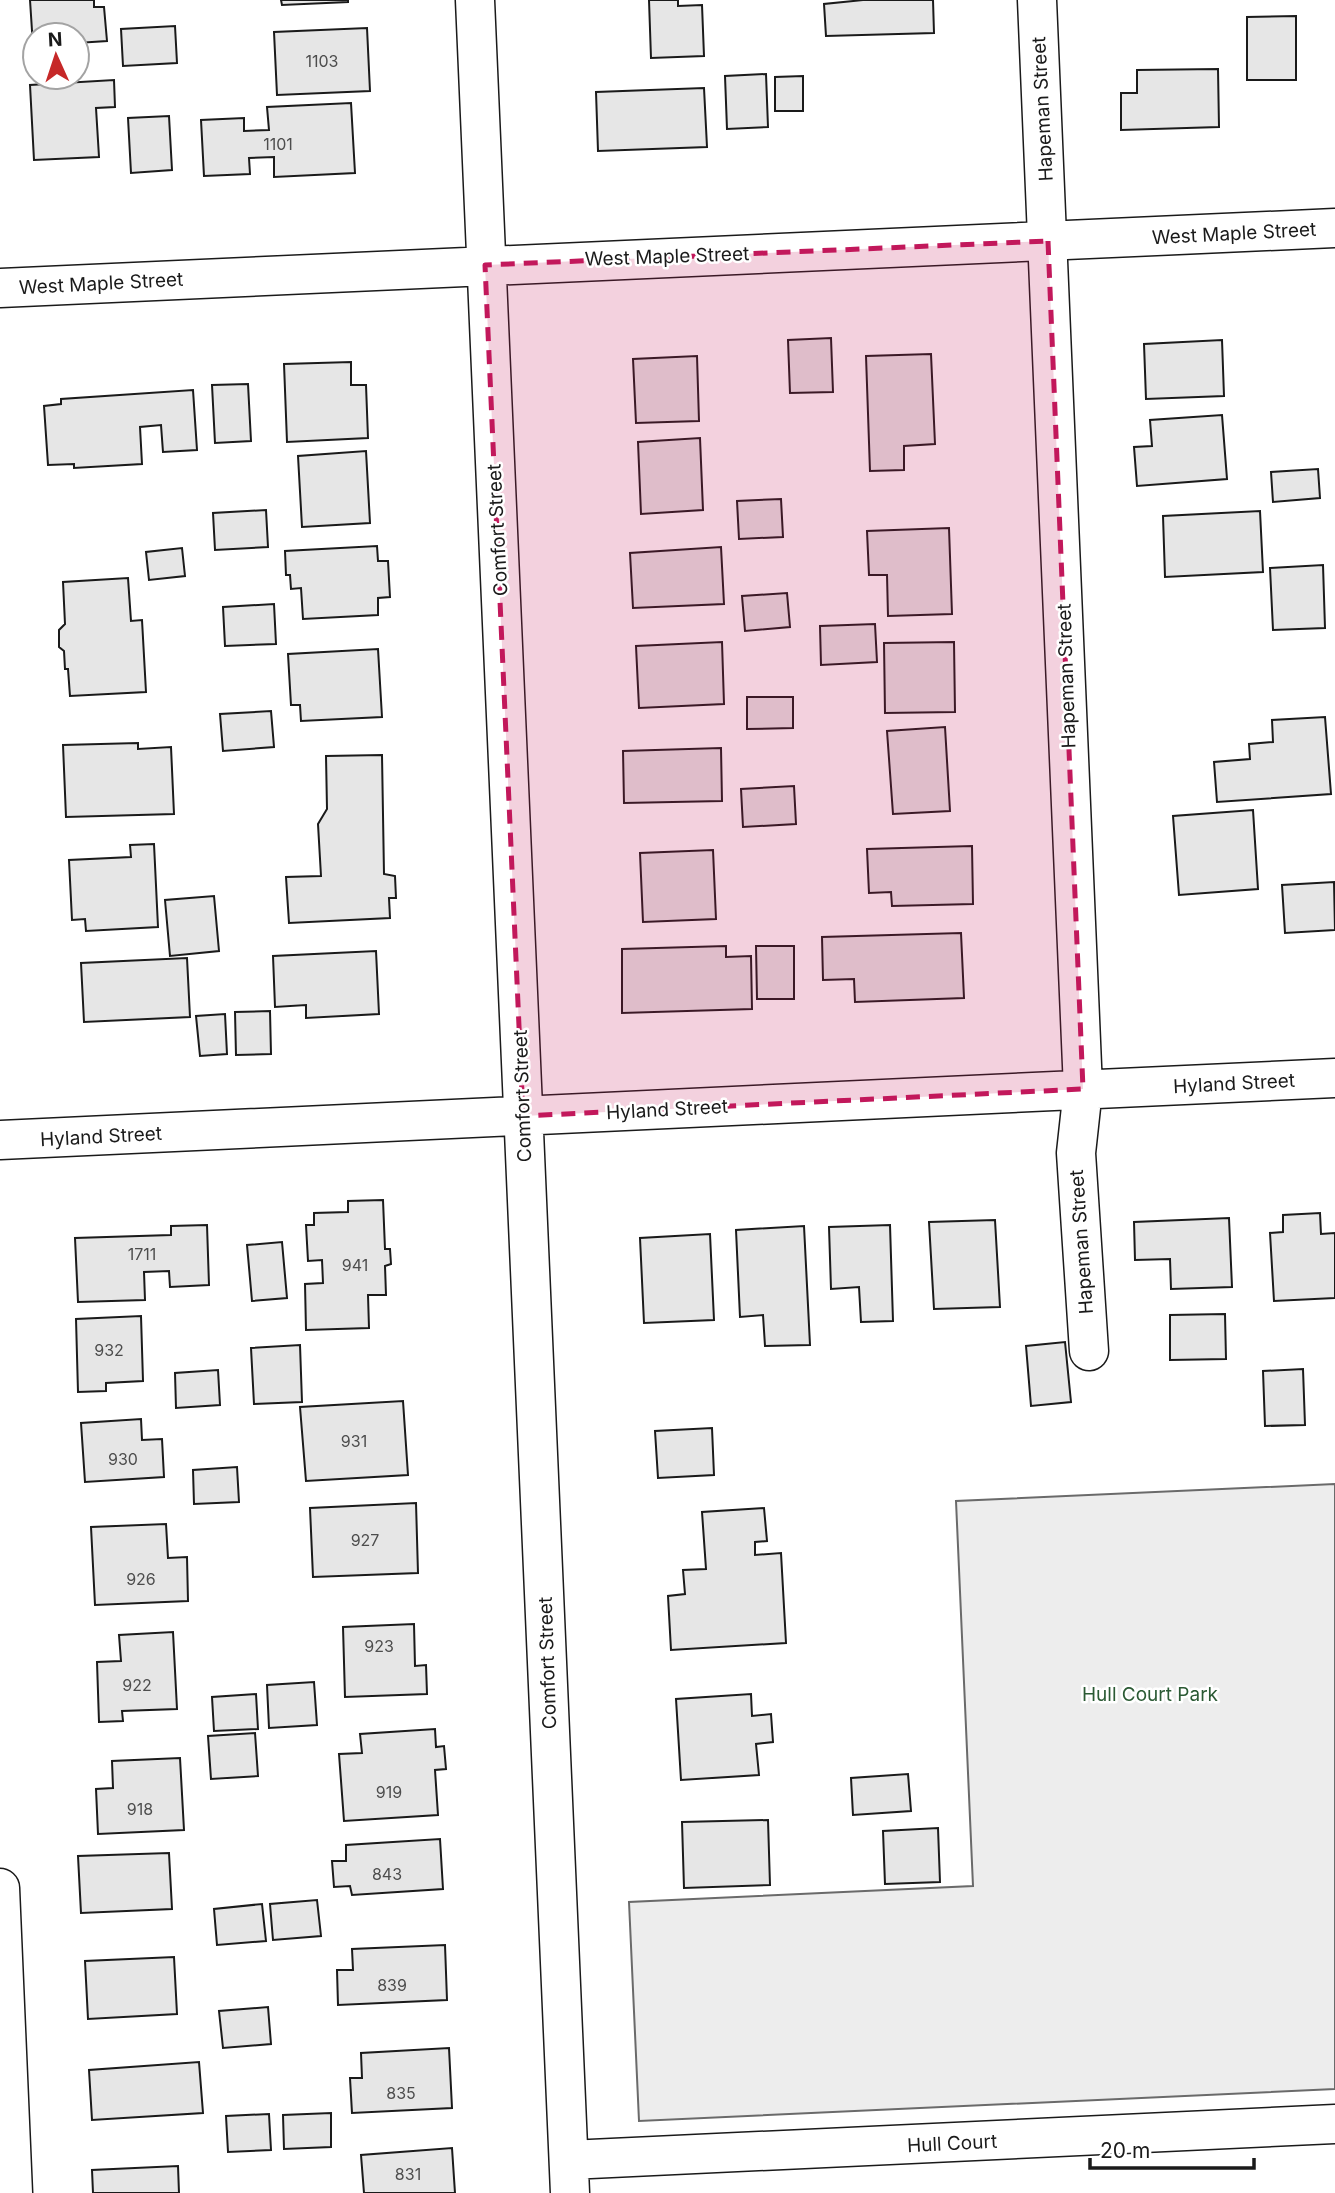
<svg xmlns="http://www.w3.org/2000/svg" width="1335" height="2193" viewBox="0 0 1335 2193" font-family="Inter,sans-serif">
  <rect width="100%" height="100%" fill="#fff"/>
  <path fill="#ededed" stroke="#6a6a6a" stroke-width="2" d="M1335 1484V2089L639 2121 629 1902 973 1886 956 1501Z"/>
  <path fill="#e6e6e6" stroke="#1a1a1a" stroke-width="2" d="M30 0H94V7H104L107 41 77 43V35H35L33 46Z
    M281 0H348V2L282 5Z
    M649 0H678V6L702 5 704 56 651 58Z
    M863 0H933L934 33 826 36 824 4Z
    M1296 16V80H1247V17Z
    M175 26 177 63 123 66 121 29Z
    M367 28 370 91 277 95 274 32Z
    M1218 69 1219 127 1121 130V93H1137V70Z
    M766 74 768 127 727 129 725 76Z
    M803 76V111H775V77Z
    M114 80 115 107 96 108 99 157 34 160 30 85Z
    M704 88 707 147 598 151 596 92Z
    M351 103 355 173 274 177V157L249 158 250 174 204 176 201 120 244 118V131L269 130 267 107Z
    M169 116 172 170 131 173 128 118Z
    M831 338 833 392 790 393 788 340Z
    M1222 340 1224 396 1146 399 1144 344Z
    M931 354 935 444 904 446V470L870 471 866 356Z
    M697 356 699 421 636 423 633 359Z
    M351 362V385H366L368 438 287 442 284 364Z
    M248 384 251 441 215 443 212 385Z
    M193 390 197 450 163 452 161 425 140 427 142 464 74 468V464L48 465 44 406 61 404V399Z
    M1222 415 1227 479 1137 486 1134 447 1152 446 1150 420Z
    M700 438 703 510 641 514 638 442Z
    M366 451 370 523 302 527 298 456Z
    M1318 469 1320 498 1273 502 1271 472Z
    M781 499 783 537 739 539 737 501Z
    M266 510 268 547 215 550 213 513Z
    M1260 511 1263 572 1165 577 1163 516Z
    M949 528 952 614 888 616 887 575H869L867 531Z
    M377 546 378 561H388L390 597 378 598V615L303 619 301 588 291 589 290 575H286L285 551Z
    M721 547 724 604 633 608 630 553Z
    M182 548 185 576 149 580 146 552Z
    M1323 565 1325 628 1273 630 1270 568Z
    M128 578 131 621 142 620 146 692 70 696 68 669H65L64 651 59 647V630L65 624 63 582Z
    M787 593 790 627 745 631 742 596Z
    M274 604 276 644 225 646 223 607Z
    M875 624 877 662 821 665 820 626Z
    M722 642 724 704 639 708 636 646Z
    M954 642 955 712 885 713 884 643Z
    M378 649 382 717 301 721 300 705H291L288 654Z
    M747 697H793V728L747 729Z
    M271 711 274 747 223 751 220 714Z
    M1325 717 1331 794 1217 802 1214 762 1250 759 1249 744 1273 742 1272 720Z
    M945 727 950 811 893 814 887 731Z
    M138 743V749L171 747 174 814 66 817 63 745Z
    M721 748 722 801 624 803 623 751Z
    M382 755 384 874 395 876 396 898H389L390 918 289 923 286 877 321 876 318 824 327 809 326 756Z
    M794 786 796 824 743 827 741 789Z
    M1253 810 1258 889 1179 895 1173 816Z
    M154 844 158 927 86 931 85 919 72 920 69 860 131 857 130 845Z
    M972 846 973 904 892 906 891 892 869 893 867 849Z
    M713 850 716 919 643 922 640 853Z
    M1334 882 1335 930 1285 933 1282 885Z
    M214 896 219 951 170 956 165 900Z
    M961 933 964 998 855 1002 854 979 823 980 822 937Z
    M726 946V957L751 956 752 1009 622 1013V949Z
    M756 946H794V999H757Z
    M376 951 379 1014 306 1018V1005L275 1007 273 956Z
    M187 958 190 1017 84 1022 81 963Z
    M270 1011 271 1054 236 1055 235 1012Z
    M225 1014 227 1054 200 1056 196 1016Z
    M383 1200 385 1249H390L391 1264 385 1266 386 1295H368L369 1328 306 1330 305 1284 323 1283 322 1260 308 1261 306 1225H314V1213L348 1212V1201Z
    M1320 1213 1321 1234 1335 1233V1298L1274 1301 1270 1233 1283 1232V1215Z
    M1229 1218 1232 1287 1171 1289 1170 1259 1135 1260 1134 1222Z
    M995 1220 1000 1307 934 1309 929 1222Z
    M207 1225 209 1285 170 1287 169 1271 144 1272 145 1300 78 1302 75 1238 171 1235V1226Z
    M890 1225 893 1321 861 1322 859 1287 831 1289 829 1227Z
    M804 1226 810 1345 765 1346 763 1315 740 1317 736 1230Z
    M710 1234 714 1320 644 1323 640 1238Z
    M282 1242 287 1298 252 1301 247 1245Z
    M1225 1314 1226 1359 1170 1360V1315Z
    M141 1316 143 1381 106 1383V1391L78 1392 76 1319Z
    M1065 1342 1071 1402 1031 1406 1026 1346Z
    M300 1345 302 1402 254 1404 251 1348Z
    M1303 1369 1305 1425 1265 1426 1263 1371Z
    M218 1370 220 1405 176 1408 175 1373Z
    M403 1401 408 1475 306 1481 300 1407Z
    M141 1419 142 1440 162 1439 164 1477 85 1482 81 1423Z
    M712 1428 714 1475 658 1478 655 1431Z
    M237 1467 239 1502 194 1504 193 1470Z
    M416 1503 418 1573 313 1577 310 1508Z
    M764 1508 767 1541 755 1542V1555L781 1553 786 1643 671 1650 668 1596 685 1594 683 1570 706 1569 702 1512Z
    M166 1524 168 1558 187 1557 188 1601 95 1605 91 1527Z
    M414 1624 415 1666 426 1665 427 1694 345 1697 343 1627Z
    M173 1632 177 1709 122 1711 123 1721 99 1722 97 1662 121 1661 119 1635Z
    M314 1682 317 1725 269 1728 267 1685Z
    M256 1694 258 1729 214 1731 212 1697Z
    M751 1694 752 1716 771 1714 773 1742 756 1744 759 1775 681 1780 676 1699Z
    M435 1729 436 1747 444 1746 446 1769 435 1770 438 1815 344 1821 339 1754 362 1753 360 1734Z
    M255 1733 258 1776 211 1779 208 1736Z
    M180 1758 184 1830 98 1834 96 1789 113 1788 112 1761Z
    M908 1774 911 1811 853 1815 851 1778Z
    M768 1820 770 1885 684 1888 682 1822Z
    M938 1828 940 1882 885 1884 883 1831Z
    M440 1839 443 1889 352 1895 350 1886 334 1887 332 1861H346V1845Z
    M169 1853 172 1909 81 1913 78 1856Z
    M317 1900 321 1936 273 1940 270 1904Z
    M262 1904 266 1941 217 1945 214 1909Z
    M445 1945 447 2000 338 2005 337 1970H353L352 1949Z
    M174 1957 177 2014 88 2019 85 1961Z
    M268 2007 271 2044 223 2048 219 2011Z
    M449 2048 452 2108 352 2113 350 2078H362L361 2053Z
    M199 2062 203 2113 92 2120 89 2070Z
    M331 2113V2147L284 2149 283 2115Z
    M269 2114 271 2150 228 2152 226 2116Z
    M452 2148 455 2193H364L361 2155Z
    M178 2166 179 2193H93L92 2170Z"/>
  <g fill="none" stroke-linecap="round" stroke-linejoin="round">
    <g stroke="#1a1a1a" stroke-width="41">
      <path id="minor" d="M475 0 570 2193
        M1037 0 1083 1089 1076 1153 1089 1351
        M0 288 1335 228
        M0 1140 1335 1078
        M0 1888 13 2193
        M569 2160 1335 2124"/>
    </g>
    <use href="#minor" stroke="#fff" stroke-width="38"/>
  </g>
  <path fill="#c2185b" fill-opacity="0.2" stroke="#c2185b" stroke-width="5" stroke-dasharray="14 9" stroke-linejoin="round" d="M1048 241 1083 1089 523 1116 485 265Z"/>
  <g text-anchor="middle" stroke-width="5" stroke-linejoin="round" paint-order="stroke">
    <g font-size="16" fill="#4d4d4d">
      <text x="322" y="67">1103</text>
      <text x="278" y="150">1101</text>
      <text x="142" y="1260">1711</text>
      <text x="355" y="1271">941</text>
      <text x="109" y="1356">932</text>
      <text x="354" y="1447">931</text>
      <text x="123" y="1465">930</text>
      <text x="365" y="1546">927</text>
      <text x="141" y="1585">926</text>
      <text x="379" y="1652">923</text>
      <text x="137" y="1691">922</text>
      <text x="389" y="1798">919</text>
      <text x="140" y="1815">918</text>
      <text x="387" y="1880">843</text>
      <text x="392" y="1991">839</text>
      <text x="401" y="2099">835</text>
      <text x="408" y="2180">831</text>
    </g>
    <g font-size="19" fill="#1a1a1a" stroke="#fff">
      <text transform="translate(1042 109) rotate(-93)" y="7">Hapeman Street</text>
      <text transform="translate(1234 233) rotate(-3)" y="7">West Maple Street</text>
      <text transform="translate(667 256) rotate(-2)" y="7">West Maple Street</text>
      <text transform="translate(101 283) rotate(-3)" y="7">West Maple Street</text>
      <text transform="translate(497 530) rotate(-93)" y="7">Comfort Street</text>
      <text transform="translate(1066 676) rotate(-92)" y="7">Hapeman Street</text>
      <text transform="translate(1234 1083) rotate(-3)" y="7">Hyland Street</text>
      <text transform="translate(522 1096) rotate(-92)" y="7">Comfort Street</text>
      <text transform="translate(667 1109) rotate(-3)" y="7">Hyland Street</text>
      <text transform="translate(101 1136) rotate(-3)" y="7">Hyland Street</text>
      <text transform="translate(1081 1242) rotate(-94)" y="7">Hapeman Street</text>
      <text transform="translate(547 1663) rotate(-92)" y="7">Comfort Street</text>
      <text transform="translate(952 2143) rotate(-3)" y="7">Hull Court</text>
    </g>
    <g font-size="19" fill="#2b5a34" stroke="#fff">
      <text x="1150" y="1701">Hull Court Park</text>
    </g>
  </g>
  <g transform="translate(56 56) rotate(357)"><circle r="33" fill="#ffffff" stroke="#a3a3a3" stroke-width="2"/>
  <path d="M0-5L12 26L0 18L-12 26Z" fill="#c62828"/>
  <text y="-10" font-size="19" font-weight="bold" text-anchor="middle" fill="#1a1a1a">N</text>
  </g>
  <path d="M1090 2158v10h164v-10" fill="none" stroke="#1a1a1a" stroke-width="3.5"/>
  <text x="1100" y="2158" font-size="21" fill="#1a1a1a" stroke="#ffffff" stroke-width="5" paint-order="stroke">20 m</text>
</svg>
